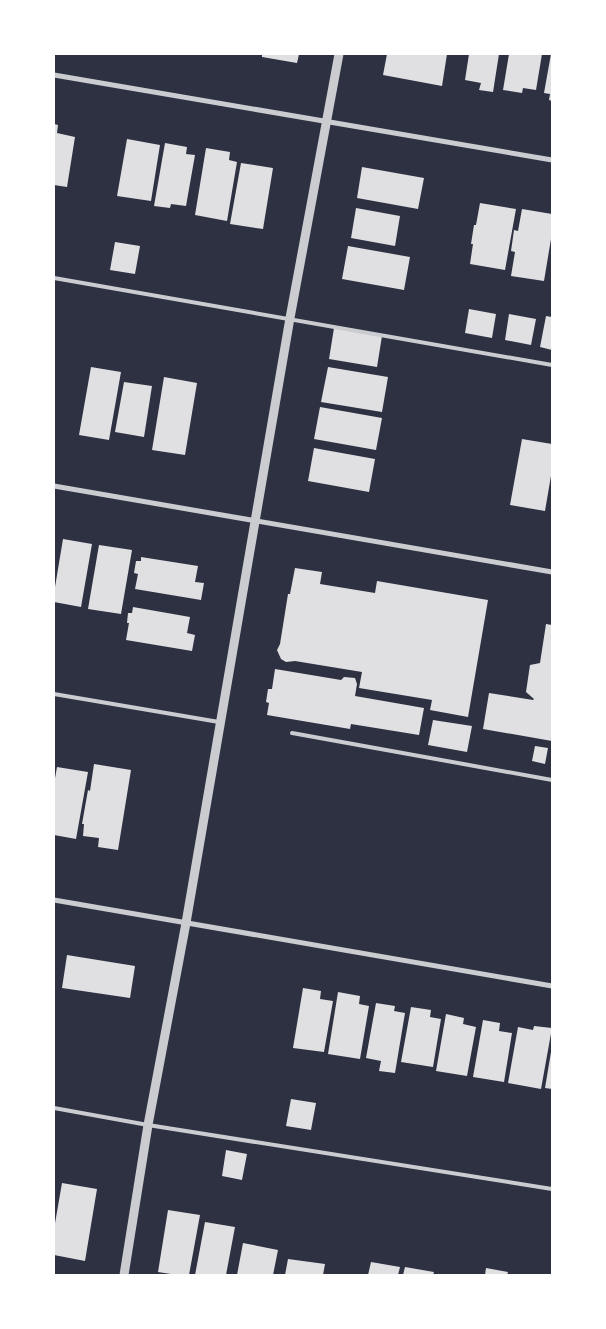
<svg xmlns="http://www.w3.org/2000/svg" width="606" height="1329" viewBox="0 0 606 1329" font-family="Georgia,serif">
  <rect width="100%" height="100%" fill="#2d3142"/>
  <path fill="#e0e0e3" d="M262 54H299L297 63 262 57Z
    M387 54H447L442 86 383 75Z
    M469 54H499L493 92 479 90 481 83 465 80Z
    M509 54H542L536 90 523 88 522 93 503 90Z
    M551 54H552V101L549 100 550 94 544 93Z
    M54 124 58 125 57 133 75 137 67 187 54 185Z
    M127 139 160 145 151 201 117 196Z
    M165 143 187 147 186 154 195 155 186 206 171 204 170 208 154 206Z
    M206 148 230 152 229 160 237 162 227 221 195 215Z
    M241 163 273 168 263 229 230 224Z
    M362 167 424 178 418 209 357 198Z
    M480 203 516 209 505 270 470 264 473 244H471L474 225H476Z
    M356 208 400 216 395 246 351 238Z
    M522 209 552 214V233L544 281 511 276 515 252 511 251 514 230 518 231Z
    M115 242 140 246 135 274 110 270Z
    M348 246 410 257 404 290 342 279Z
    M469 309 496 314 492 338 465 333Z
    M509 314 536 319 531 345 505 340Z
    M546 316 552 317V350L540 347Z
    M334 328 382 336 377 367 329 359Z
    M91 367 121 372 109 440 79 435Z
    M328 367 388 377 382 412 321 402Z
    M164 377 197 383 185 455 152 450Z
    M124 382 152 386 144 437 115 432Z
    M320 407 382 418 376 450 314 439Z
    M522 439 552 444V470L545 511 510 505Z
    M314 448 375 459 369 492 308 481Z
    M63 539 92 544 81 607 54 602V593Z
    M99 545 132 550 121 614 88 609Z
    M141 557 198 566 195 582 204 583 201 600 135 589 138 574 134 573 136 561H141Z
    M295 568 322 572 320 584 375 593 377 581 488 600 468 717 430 710 432 700 359 688 362 672 295 661 286 662 281 659 277 650 280 644 288 594H290Z
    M133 607 190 617 187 633 195 635 192 651 126 640 129 623H127L128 613H132Z
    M546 624 552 625V741L483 729 489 693 533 700 534 699 526 692 530 665 540 663Z
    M275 669 341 680 344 677 355 678 357 684 355 696 424 708 419 735 351 724 350 729 267 715 269 703 266 702 268 689H272Z
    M433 720 472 726 467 752 428 745Z
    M535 746 548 748 545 764 532 761Z
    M94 764 131 770 118 850 98 847 99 838 83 836 84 824H82L88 790 90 791Z
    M57 767 88 772 76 839 54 835V784Z
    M67 955 135 966 130 998 62 988Z
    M303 988 321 991 320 999 333 1001 324 1052 293 1048Z
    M338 992 360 996 359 1004 369 1006 360 1059 328 1054Z
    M376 1003 395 1006 394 1011 405 1013 395 1073 379 1071 381 1061 366 1058Z
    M411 1007 431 1010 430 1017 441 1019 433 1067 401 1062Z
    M446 1014 464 1018 463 1024 476 1027 467 1076 436 1071Z
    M483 1020 500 1023 499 1031 512 1033 504 1082 473 1077Z
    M534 1026 552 1028 541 1089 508 1083 518 1027 533 1030Z
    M551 1052H552V1089L545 1088Z
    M291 1099 316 1103 311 1130 286 1126Z
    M226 1150 247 1154 242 1180 222 1176Z
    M62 1183 97 1189 85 1261 54 1255V1229Z
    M168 1210 200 1215 189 1275H177L158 1272Z
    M205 1222 235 1227 226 1275H195Z
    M243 1243 278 1250 273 1275H237Z
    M288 1259 325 1264 323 1275H285Z
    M371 1262 400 1267 398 1275H368Z
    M405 1267 434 1272 433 1275H403Z
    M486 1268 508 1272 507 1275H485Z"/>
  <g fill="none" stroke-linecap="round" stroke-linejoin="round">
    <path stroke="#caccd0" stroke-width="4" d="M54 278 552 365
      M54 694 219 722
      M292 733 552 780
      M54 1108 148 1125 552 1189"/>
    <path stroke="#caccd0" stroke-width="5" d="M54 75 552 160
      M54 486 552 572
      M54 900 552 986"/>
    <path stroke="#caccd0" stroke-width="9" d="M124 1275 148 1125 186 923 290 318 339 54"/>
  </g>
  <rect width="606" height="1329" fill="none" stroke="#ffffff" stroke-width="110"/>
</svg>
